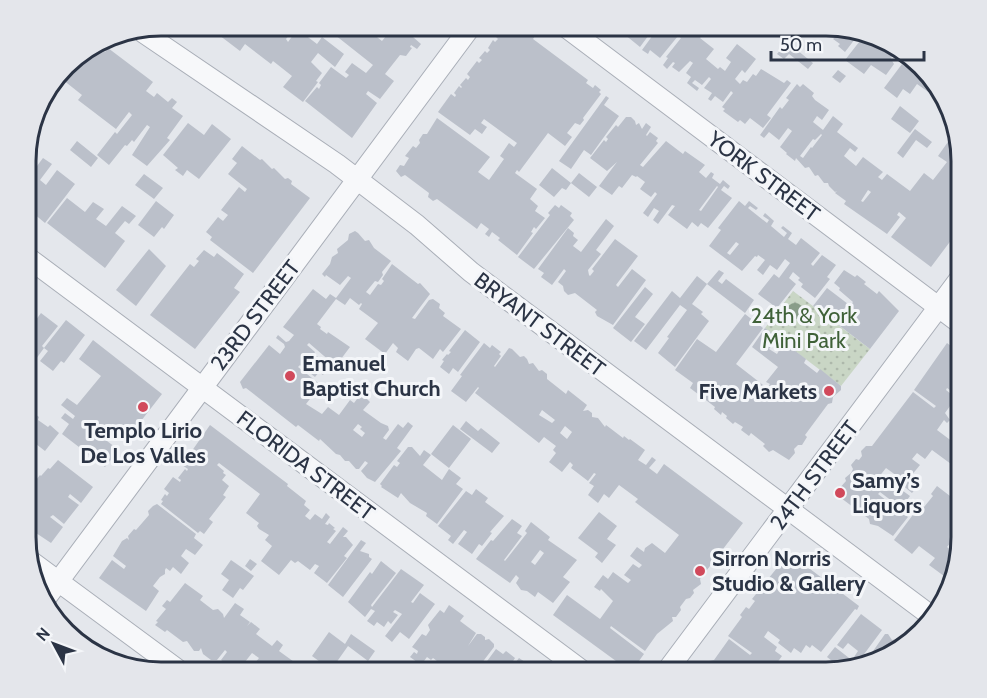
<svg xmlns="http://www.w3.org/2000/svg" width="987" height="698" viewBox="0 0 987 698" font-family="Cabin,sans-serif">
  <defs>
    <pattern id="park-dots" width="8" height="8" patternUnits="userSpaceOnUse" patternTransform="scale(1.5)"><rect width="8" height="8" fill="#c9d6c5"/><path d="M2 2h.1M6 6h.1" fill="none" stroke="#adb8ab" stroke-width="1.8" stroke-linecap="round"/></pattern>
  </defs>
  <rect width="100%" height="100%" fill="#e4e7ec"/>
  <path fill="url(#park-dots)" d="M793 291 870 349 841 386 765 328Z"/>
  <path fill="#bbc0ca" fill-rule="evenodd" d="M827 26H834L858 35 845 52 838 46 840 44 833 39 836 36 834 34 835 32Z
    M699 27 705 32 700 38 714 49 706 59 718 69 720 67 725 71 731 62 726 58 737 44 756 59 745 73 742 70 735 79 740 84 743 80 747 82 753 74 756 76 761 69 784 83 787 80 791 83 767 115 771 118 763 128 750 118 745 124 740 120 738 122 723 111 725 109 722 107 733 93 731 91 723 102 715 96 711 101 708 99 712 93 704 88 711 79 709 77 702 85 695 80 692 83 699 88 697 91 687 83 691 77 686 73 693 63 690 61 679 72 672 67 675 63 673 62 667 69 663 65 668 58 666 57 681 38 678 36 660 58 650 50 648 54 642 50 658 28Z
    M610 28H624L619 34Z
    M629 28H654L640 47 624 34Z
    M505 29H520L526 33 528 31 535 36 533 39 588 80 586 83 593 88 595 85 601 90 599 92 601 94 583 118 584 120 580 125 575 123 567 133 572 137 565 146 548 133 519 172 517 170 515 173 537 189 530 199 538 206 535 211 545 218 536 229 534 227 531 232 533 233 517 255 498 240 500 238 492 232 489 237 485 234 489 229 481 223 477 229 437 199 433 201 428 197 429 193 405 175 401 177 396 171 400 165 404 166 409 158 405 156 413 146 416 148 420 143 419 140 423 134H427L437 118 490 157 478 172 489 180 504 159 500 156 509 143 514 147 517 143 484 119 481 123 487 127 482 134 475 129 470 135 438 112 451 94 455 97 456 95 454 93 459 86 461 88 462 87 460 85 466 78 468 80 470 77 467 74 477 61 479 63 482 60 479 58 485 51 487 53 490 50 488 48 493 40 495 42 498 39 496 37 501 30 503 32Z
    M368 30 382 41 386 36 379 30H418L413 37 421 44 417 49 411 45 410 47 412 48 406 56 400 55 385 74 394 81 380 99 368 91 366 94 377 103 352 138 305 101 317 87 319 89 321 85 319 83 331 67 346 78 349 75 345 72 352 63 366 73 373 65 330 31Z
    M292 31 286 39 288 42 296 31H300L317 44 322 37 344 54 335 67 318 53 311 62 322 73 316 81 318 82 303 102 283 87 292 76 273 61 271 64 245 44 240 51 215 32Z
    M785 31 789 34 784 41 780 39Z
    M863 37 909 54 941 93 937 98 917 84 910 94 903 89 897 98 884 88 902 64 892 56 891 59 894 64 886 75 871 65 864 74 845 60Z
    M787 42 813 63 808 69 789 54 784 59 777 54Z
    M96 45 105 52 108 48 153 82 146 91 154 97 157 93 168 102 172 98 177 102 172 108 183 116 167 138 170 140 147 166 132 155 150 127 147 125 134 142 132 140 127 146 125 145 109 165 97 155 115 132 117 134 132 115 129 112 116 129 78 100 82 95 58 76 72 59 82 53 70 69 74 72Z
    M838 70 846 76 840 83 832 77Z
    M797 84 800 87 803 84 814 93 812 96 815 100 829 110 822 120 817 116 813 122 823 130 833 116 843 124 837 132 858 148 855 152 850 148 844 156 856 166 863 157 883 172 878 177 882 180 887 174 910 191 924 173 933 180 947 162 938 156 950 139 959 146 961 153V227L931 267 891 237 906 218 899 212 897 215 900 217 887 234 844 204 846 201 835 193 837 191 835 192 829 186 828 183H824L818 175 815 176 809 167 805 168 796 158 795 161 786 154 787 153 780 147 792 131 788 128 779 140 769 132 764 138 760 135 780 107 782 109 789 100 786 98ZM821 134 822 135 812 148 811 147 803 158 800 156 813 139 815 140ZM868 190 871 192 863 202 861 201Z
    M606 96 609 98 604 105 619 116 591 155 584 150 571 169 559 161Z
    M900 106 919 121 910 133 891 119Z
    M626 117H631L635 121 636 125 639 123 642 129 646 123 651 127 646 135 647 136 650 132 658 138 656 141 658 143 640 165 643 167 666 141 683 154 685 151 705 165 699 172 706 178 711 172 714 174 712 178 720 184 723 180 730 186 728 189 724 186 721 190 732 198 708 228 701 223 698 227 692 222 687 229 668 215 675 206 672 205 658 224 653 220 659 211 654 208 648 217 643 213 657 194 655 192 651 197 640 189 645 182 637 176 636 177 632 175 622 188 619 186 612 195 599 186 617 162 607 171 590 158 604 140 606 142 608 139 606 137 616 125 618 127ZM717 186 718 187 701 211 699 210Z
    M188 123 204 135 212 124 231 139 199 179 187 170 183 176 175 170 178 168 163 155Z
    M915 129 932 142 927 148 916 140 903 158 897 153Z
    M77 141 98 158 91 167 70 150Z
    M242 146 260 160 262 159 272 169 274 168 285 179 288 178 292 181 291 184 310 198 253 273 210 240 212 237 206 232 218 217 223 221 228 215 221 210 239 187 245 192 247 189 228 174 237 163 232 159Z
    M27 151 34 156 27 165Z
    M43 158 52 164 40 180 46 185 57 170 75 184 45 223 27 208V171L31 174Z
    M552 168 571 183 566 190 562 188 554 197 539 185Z
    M579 173 597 187 589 197 571 183Z
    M144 174 163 188 154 199 135 185Z
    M67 198 85 212 93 202 104 209 96 219 106 226 122 206 136 216 129 224 125 221 115 233 125 241 105 268 47 223Z
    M156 201 174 215 164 229 162 227 154 237 138 225Z
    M739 201 745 206 749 201 758 208 756 210 750 206 748 208 767 223 769 220 763 216 765 213 774 221 771 226 784 237 787 233 781 228 783 226 792 233 788 239 796 245 801 238 820 253 811 264 813 266 822 255 836 265 827 277 830 279 815 298 801 287 803 284 798 280 800 278 793 272 789 278 796 284 777 308 758 294 774 274 779 278 790 263 785 259 777 270 770 265 763 275 757 270 765 260 758 255 757 257 755 256 742 271 709 246 721 230 718 228ZM736 242 739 244 730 255 727 253Z
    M555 205 559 208 561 205 572 213 570 216 574 220 534 269 518 257 550 215 548 213Z
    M606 219 614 226 596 250 601 254 588 270 589 275 590 276 594 271 592 269 615 239 638 256 616 285 618 287 632 269 646 280 613 325 597 316 595 312 597 310 575 293 568 295 564 291 563 286 558 282 566 271 564 269 552 285 541 277 544 273 538 269 568 228 574 233 573 236 578 240 573 246 581 252Z
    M355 231 358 233 365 241 369 240 374 248 391 261 382 272 383 275 378 282 375 281 366 292 370 295 378 284 381 285 384 281 382 279 392 264 418 284 420 283 430 294 412 318 415 319 429 300 433 299 440 304 439 308 445 313 443 316 461 329 443 352 440 349 433 359 419 348 416 349 408 361 396 352 398 348 393 343 385 354 365 339 378 323 359 309 362 304 361 303 359 305 350 298 345 305 336 299 317 324 321 327 320 329 327 334 328 332 350 347 338 363 333 360 331 362 309 343 307 345 315 352 314 354 326 363 322 366 326 370 323 375 319 372 315 377 300 365 298 367 321 385 306 404 322 414 328 407 339 415 350 400 354 403 360 395H363L370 402 363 410 381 423 388 426 389 430 383 438 386 440 398 424 403 428 408 422 413 426 397 448 401 451 375 482 367 478 361 471 368 463 365 461 359 469H356L349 461H345L340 455 336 454 320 439 319 441 298 425 296 427 246 388 243 389 240 382 269 345 280 354 285 347 284 344 276 338 278 335 286 342 289 341 294 335 283 327 313 289 326 299 330 294 336 298 351 278 348 276 340 285 326 275 325 277 322 274 330 264 332 257 338 253 337 249 348 240 349 234ZM358 424 362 427 360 429 365 433 362 437 353 430Z
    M149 249 166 266 136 306 116 290Z
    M204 250 214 257 217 253 244 274 234 288 240 292 195 349 150 315 190 264 194 267 199 261 196 259Z
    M719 270 724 273 718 281 722 284 726 279 754 300 745 313 707 284Z
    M844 270 855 277 857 275 866 282 864 284 877 294 879 291 899 311 870 349 836 323 853 302 839 290 840 288 834 283Z
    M697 276 707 284 692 304 703 312 701 314 709 321 675 367 658 353 669 338 667 337 687 310 680 305 646 350 634 341 672 291 680 298Z
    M645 287 653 294 635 317 645 324 631 342 613 328Z
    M827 288 848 304 834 322 813 306Z
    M41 313 58 326 42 346 44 348 36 359 27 352V332Z
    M745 314 763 328 736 364 767 388 770 384 766 382 778 367 752 347 765 328 778 338 769 349 777 354 782 345 786 344 806 359 804 363 817 373 820 369 841 386V390L833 397 832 403 828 404 805 435 807 437 802 445H798L794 449 795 453 789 460 773 450 769 452 763 446 765 444 751 433 749 436 741 430 743 427 735 422 733 424 726 418 727 416 722 412 721 415 714 409 715 407 690 388 693 383 675 370 697 339 716 352Z
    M66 320 85 335 64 363 61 361 53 371 40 361 48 351 44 348Z
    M465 330 480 342 458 372 453 368 449 374 440 367 444 361 442 360 447 354 448 355 451 352 449 351Z
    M93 340 162 394 134 430 128 425 116 441 103 430 99 435 119 450 105 467 62 434 69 424 61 418 65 413 73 419 75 416 61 405 67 398 77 405 101 376 79 359Z
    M484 343 490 348 492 345 501 352 499 354 501 356 494 366 495 367 509 348 512 349 520 357 524 356 527 359 529 364 533 363 539 371 542 370 547 374V379L566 394 568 390 587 405 583 411 588 410 592 413V417L598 418 605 427 606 425 623 438 624 436 629 440 630 439 645 450 638 460 646 465 652 457 656 460 649 468 657 474 664 464 743 523 700 579 701 584 693 590 694 593 690 598 686 599 680 607 681 610 676 617H672L673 621 657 634 645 651 611 626 610 628 644 654 631 672 553 615 567 595 600 619 613 601 601 589 600 591 594 587 603 575 608 579 613 572 628 583 631 580 624 575 633 564 639 568 642 565 630 556 637 547 644 552 645 548 652 543 665 553 679 535 635 502 638 499 619 485 609 498 604 494 598 503 588 495 594 486 589 483 596 474 594 473 588 481 571 468 573 465 570 462 562 472 549 462 556 453 553 450 556 446 544 437 539 443 475 393 479 388 478 387 466 402 451 391 462 376 460 375ZM542 410 555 420 552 423 539 415ZM565 426 572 432 567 439 560 433Z
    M947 343 956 350 959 345 961 346V398L947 388 946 390 956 398 945 413 950 420 947 423 944 420 937 430 961 448V450L951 464 932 450 925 459 917 453 912 459 920 465 911 476 920 483 912 493 895 479 897 476 886 468 878 478 889 487 892 483 910 496 901 508 880 492 878 494 908 517 893 536 878 526 870 524 869 519 841 498H836L835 490H838L846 481 845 478 851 473 853 469 851 465 856 459 859 460 862 456 861 451 866 446H872L913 392 934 408 936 406 914 390Z
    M30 410 39 417 38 420 48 427 50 425 59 433 45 451 27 437V414Z
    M466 421 478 431 481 428 500 443 492 453 460 429Z
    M210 425 288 484 287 486 306 501 304 505 310 510 305 516 310 520 315 514 322 519 326 513 330 517 325 524 328 525 329 523 335 528 333 529 336 531 327 542 330 544 343 527 348 531 343 537H346L353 545 344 556 347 558 327 583 314 573 319 566 315 564 310 570 298 561 295 563 291 560 279 575 261 561 272 546 265 540 269 535 259 529 257 526 259 523 246 513 260 494 219 463 217 465 224 471 223 473 226 475 222 480 229 486 223 495 226 497 209 519 213 522 204 534 200 531 198 533 161 504 163 501 161 500 165 494 167 496 169 493 164 489 173 477 180 482 181 480 178 478 185 469 187 471 188 469 182 465Z
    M453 425 471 439 449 468 431 454Z
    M408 447H412L420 456 424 450 431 455 423 465 442 480 449 469 461 478 456 484 463 489 437 524 426 516 427 513 410 503 401 493 398 498 381 487 382 486 380 484 394 465 397 467 400 463 397 461Z
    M58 460 93 487 81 503 70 494 68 497 79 505 64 524 53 515 50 517 63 527 51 543 27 527V491L40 475 41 476 48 468 50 469Z
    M937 486 950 496 956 489 961 493V545L948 579 929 565 935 558 919 546 912 554 894 540 921 504 924 507 933 496 931 494ZM953 540 957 543 952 551 947 547Z
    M476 489 488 498 485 502 504 516 490 532 492 533 482 546 479 544 472 554 458 544 467 532 464 530 453 544 448 540 451 536 438 526 466 491 472 495Z
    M157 504 196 534 194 538 203 545 195 555 186 549 181 556 189 563 181 574 173 567 170 571 166 568 165 570V574L160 577 153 586 159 591 146 611 99 578 112 560 124 569 126 566 113 556 122 541 127 538 129 540 128 536 134 529 136 530 149 515 148 511 153 506Z
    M599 512 617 526 607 539 616 545 602 563 595 557 598 553 578 538Z
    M512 519 522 526 517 533 522 536 504 560 505 561 527 533 525 531 531 522 550 537 548 540 577 560 563 577 570 582 553 603 538 592 535 597 527 591 521 590 516 583 519 578 516 575 510 583 476 559 491 540 493 541ZM540 550 544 553 535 565 531 562Z
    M361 540 366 543 360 551 369 554V557L372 559 343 597 328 585Z
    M789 553 859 606 857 610 855 609 821 652 812 645 810 648 806 645 801 653 794 648 791 653 778 643 780 640 768 631 764 637 777 647 775 651 782 656 774 667 766 661 763 665 773 672H701L703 668H707L706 664 709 661 714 660 729 639 750 655 752 653 728 636 742 617 740 615 746 607 749 609 755 601 752 599Z
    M250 559 257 564 251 571 245 566Z
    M231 560 254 576 243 590 240 588 233 598 222 590 229 580 221 574Z
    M381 561 396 573 371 605 372 607 401 569 424 585 411 602 413 603 420 593 435 604 409 639 400 632 392 642 385 636 402 614 395 610 393 612 398 615 391 624 388 621 384 627 377 622 374 626 367 621 375 611 371 609 365 617 348 602 370 572 372 574Z
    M185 583 203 596 200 600 213 610 218 609 223 614 224 618 235 603 244 609 240 615 250 622 247 626 251 622 260 629 256 634 272 646 277 640 283 645 279 651 308 672H248L259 658 252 653 237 672 221 660 227 652 225 650 217 660H211L203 654 201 648 199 651H194L187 641 183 642 167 630 165 632 155 625 158 622 156 621 166 609 162 606 167 600 170 602Z
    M449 605 464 616 460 621 476 633 468 646 477 634H481L485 637V640L489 639 494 644V647L475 672H449L443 668 445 667 433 658 431 660 427 657 421 665 410 657 414 652 417 654 418 651 412 647 422 634 426 636 430 630 428 625 440 610 444 613Z
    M861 614 882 630 859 661 854 657 858 651 848 643 843 649 837 645Z
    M66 620 101 647 97 651 78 644 62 626Z
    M329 632 345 644 351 634 375 651 368 661 348 646 331 670 312 656Z
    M885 634H888L892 640 896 639 900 642V646L886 659 864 664Z
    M835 647 858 665 823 672 832 661 827 657Z
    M496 649 503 654 506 651 515 658 506 672H479Z
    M519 658 531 666 526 672H508Z"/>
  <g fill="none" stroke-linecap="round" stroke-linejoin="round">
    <g stroke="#a9aeb7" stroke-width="22">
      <path id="minor" d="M567 28 961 324
        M144 33 337 164 417 225 471 272 934 618
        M27 257 584 672
        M28 559 181 672
        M43 602 469 29
        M666 672 961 277"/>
    </g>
    <use href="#minor" stroke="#f7f8fa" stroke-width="20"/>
  </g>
  <circle fill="#899d89" cx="795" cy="311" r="8"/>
  <g fill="#d1495b" stroke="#f4f6f9" stroke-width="2">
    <circle cx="290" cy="376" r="6"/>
    <circle cx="829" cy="391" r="6"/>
    <circle cx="143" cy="407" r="6"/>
    <circle cx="840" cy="493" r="6"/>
    <circle cx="700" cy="571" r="6"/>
  </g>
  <g text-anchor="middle" stroke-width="6" stroke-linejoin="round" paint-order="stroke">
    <g font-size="22" fill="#2b3445" stroke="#f4f6f9">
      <text transform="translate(764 176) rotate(37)" y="8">YORK STREET</text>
      <text transform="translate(255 315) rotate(-53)" y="8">23RD STREET</text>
      <text transform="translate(540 324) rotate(37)" y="8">BRYANT STREET</text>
      <text transform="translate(306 465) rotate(37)" y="8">FLORIDA STREET</text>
      <text transform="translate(814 475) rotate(-53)" y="8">24TH STREET</text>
    </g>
    <g font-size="22" fill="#3f6138" stroke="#f4f6f9">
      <text x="804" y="323">24th &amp; York<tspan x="804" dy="25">Mini Park</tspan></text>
    </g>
    <g font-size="22" font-weight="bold" fill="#2b3445" stroke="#f4f6f9" text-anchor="start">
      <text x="302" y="371">Emanuel<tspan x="302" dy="25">Baptist Church</tspan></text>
      <text x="817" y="399" text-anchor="end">Five Markets</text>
      <text x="143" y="438" text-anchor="middle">Templo Lirio<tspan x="143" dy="25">De Los Valles</tspan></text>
      <text x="852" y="488">Samy’s<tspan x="852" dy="25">Liquors</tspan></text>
      <text x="712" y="566">Sirron Norris<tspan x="712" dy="25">Studio &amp; Gallery</tspan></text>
    </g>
  </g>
  <path d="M0 0H987V698H0ZM161 36H826A125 125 0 0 1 951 161V537A125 125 0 0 1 826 662H161A125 125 0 0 1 36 537V161A125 125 0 0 1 161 36Z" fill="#e4e6eb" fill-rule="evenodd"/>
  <path fill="none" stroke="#2b3445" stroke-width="3" d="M161 36H826A125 125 0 0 1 951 161V537A125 125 0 0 1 826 662H161A125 125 0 0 1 36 537V161A125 125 0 0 1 161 36Z"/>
  <g transform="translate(54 644) rotate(311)" stroke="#f4f6f9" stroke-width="4.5" paint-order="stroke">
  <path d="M0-4.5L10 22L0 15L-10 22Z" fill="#2b3445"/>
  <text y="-9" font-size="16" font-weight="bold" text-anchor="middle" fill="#2b3445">N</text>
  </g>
  <path d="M771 51v9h153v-9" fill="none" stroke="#2b3445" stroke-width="3"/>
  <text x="780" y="51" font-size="18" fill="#2b3445" stroke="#f4f6f9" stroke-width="4.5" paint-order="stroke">50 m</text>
</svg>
